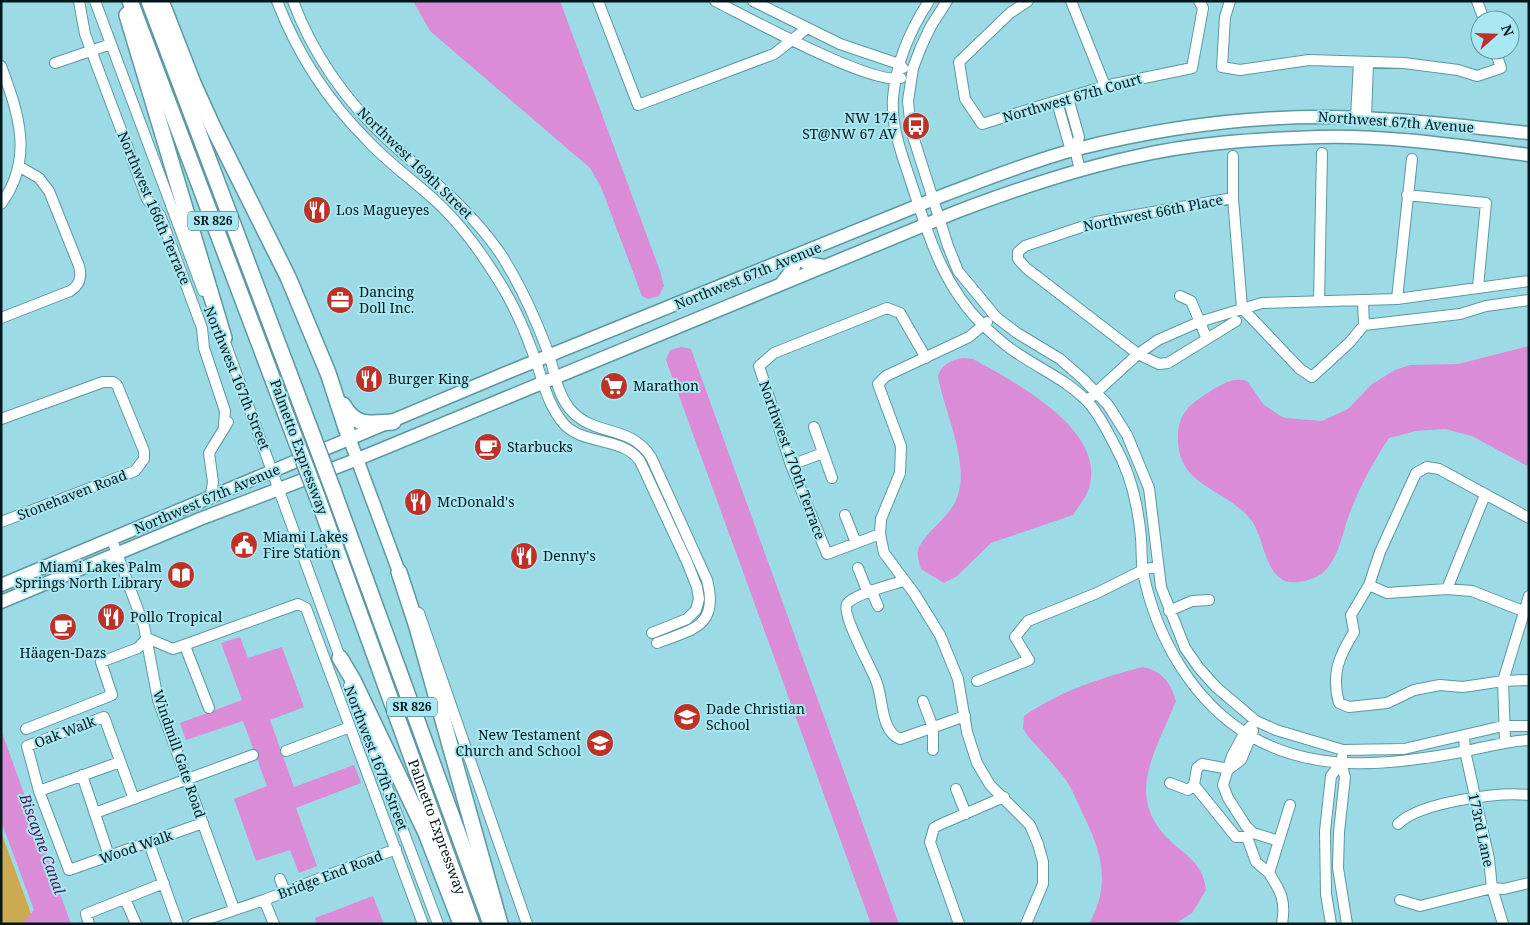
<svg xmlns="http://www.w3.org/2000/svg" width="1530" height="925" viewBox="0 0 1530 925" font-family="'Noto Serif',serif">
  <rect width="100%" height="100%" fill="#9cdbe5"/>
  <path fill="#ccaa51" d="M1 832 35 924H1Z"/>
  <path fill="#da8cd6" d="M413 1H560L660 271 664 286 659 296 648 299 642 296 601 187 590 168 430 31Z
    M1529 346V467L1472 436 1445 429 1416 431 1389 438C1373 462 1359 488 1349 515 1344 529 1341 545 1334 558 1330 565 1324 574 1316 577 1308 581 1292 585 1283 580 1264 569 1264 539 1252 521 1226 487 1176 488 1178 435 1179 414 1189 405 1206 394 1219 386 1232 376 1247 381L1264 405 1279 415 1285 418 1322 421 1348 409 1372 384 1395 370 1410 365 1458 364Z
    M681 347 691 349 899 924H871L666 360 670 350Z
    M963 358 973 359C1014 382 1107 429 1089 488 1086 498 1078 507 1073 515L991 543 957 576 944 583 921 569C919 563 916 554 919 547 929 528 952 516 958 495 969 460 944 411 938 376 942 364 951 360 963 358Z
    M240 637 248 658 282 647 304 707 270 720 294 787 354 765 361 783 296 808 317 866 299 873 290 850 256 861 234 799 267 786 243 721 186 740 180 723 242 700 221 643Z
    M1143 667C1162 671 1171 683 1176 701 1154 756 1121 800 1177 847 1192 859 1204 869 1206 890L1192 913 1175 924H1089C1112 883 1101 850 1081 810 1076 799 1071 786 1063 776 1052 762 1039 749 1027 735L1023 728 1024 716C1058 692 1103 677 1143 667Z
    M1 730 71 924H22L34 910 1 821Z
    M373 896 384 924H317L315 918Z"/>
  <g fill="none" stroke-linecap="round" stroke-linejoin="round">
    <g stroke="#5b98a2" stroke-width="12">
      <path id="minor" d="M79 1 85 34 147 199 160 215 202 328 204 348 225 411 224 426
        M95 1 203 291
        M277 1C297 53 328 101 367 140 389 164 417 183 440 205 464 228 483 255 500 283 513 304 523 326 531 348 542 374 545 402 564 424 584 446 622 436 640 461L687 562 697 587 699 599 696 610 687 619 652 633
        M293 1C312 53 347 103 388 140 428 177 469 208 500 253 520 284 535 317 548 352 555 371 556 391 569 408 593 438 629 423 651 457L707 580C719 626 694 629 657 643
        M598 1 638 105 774 54 806 29
        M715 1C747 17 872 86 901 78
        M753 1 840 44 899 64 903 68
        M929 1C910 30 896 63 893 98 891 127 902 155 911 182 928 234 942 285 983 325 993 334 1003 344 1014 351 1038 368 1065 379 1086 400 1097 411 1107 430 1114 444 1131 473 1138 505 1141 538 1142 549 1141 561 1143 572 1156 637 1193 703 1252 737 1317 774 1391 765 1461 752 1484 748 1505 741 1529 740
        M947 1 931 26 921 47 913 68 908 101 911 130 948 246 958 271 996 317 1017 333 1060 359 1083 379 1108 405 1127 435 1149 488 1161 587 1185 648 1199 668 1216 687 1256 721 1276 730 1343 750 1404 749 1503 726H1529
        M1028 1 1010 13 959 62 965 99 982 124 1105 86 1192 68 1203 8 1199 1
        M1071 1 1105 86
        M1230 1 1225 17 1222 67 1240 70 1309 60 1404 63 1458 70 1477 76 1501 68 1495 50
        M1477 1 1484 20
        M55 63 111 44
        M1 66C19 114 34 159 1 204
        M1068 98 1079 137 1075 149
        M1057 102 1069 144 1075 149 1080 170
        M1356 118 1359 62
        M1366 118 1368 62
        M1233 156V198L1242 308 1300 369 1312 377 1350 342 1364 325 1363 301
        M1407 195 1486 203 1478 287
        M1233 198 1096 222 1025 246 1018 252V259L1026 268 1138 354 1159 364 1168 363 1236 321
        M1180 296 1191 301 1207 339
        M1397 299 1412 159
        M1319 301 1322 153
        M1 318 70 291C80 285 82 277 79 266L49 191 39 178 20 167
        M987 322 969 337 886 376 878 384 901 446 900 473 881 519 880 534 884 553 914 593 940 635 958 679 967 732 977 763 990 785 1030 825 1038 844 1043 862V884L1026 924
        M1364 325 1460 314 1486 306 1529 300
        M222 334 342 663
        M1091 397 1138 354 1158 340 1199 322 1262 303 1397 299 1529 281
        M1 419 103 382H113L117 385 144 451V459L135 471 1 522
        M814 427 832 478
        M791 465 823 453
        M210 499 213 482 209 453 228 422
        M845 515 856 543
        M1529 518 1439 469 1427 467 1416 473 1380 552 1369 585 1351 615 1354 632C1339 656 1331 674 1339 703L1349 707 1387 703 1414 690 1440 685 1463 687 1503 681 1529 680
        M880 534 827 554 791 465 759 366 774 353 887 308 900 313 926 358
        M112 540 144 626 158 700 234 909
        M858 568 866 588 872 592 878 606
        M903 581C891 585 854 594 847 604 841 613 870 666 875 678 884 696 879 730 900 739L965 716
        M1369 585 1387 593 1447 589 1472 591 1523 611
        M1447 589 1485 495
        M1169 611 1192 601 1209 600
        M419 613 527 924
        M185 646 209 708
        M977 681 1029 660 1015 637 1028 621 1097 593 1143 570 1158 566
        M349 686 438 924
        M923 701 933 728V750
        M1256 721 1245 732 1232 756 1223 785 1228 798 1246 826 1253 833 1279 841
        M26 729 112 695 101 662 138 648 147 638 173 649 298 604 306 608 423 924
        M1464 736 1465 751 1489 859 1492 888 1503 924
        M1505 741 1503 681 1529 596
        M286 751 350 727
        M1342 757 1341 763 1345 777 1339 832 1338 868 1347 924
        M1229 769 1241 760 1253 731
        M82 775 109 856
        M1170 783 1188 790 1194 785 1197 768 1202 764 1229 769
        M1194 785 1236 837H1247L1256 862 1269 873
        M956 789 966 814
        M39 791 120 762
        M134 799 104 717 27 746 39 791 69 870 203 823
        M95 813 253 755
        M1398 824C1420 802 1498 792 1529 795
        M149 843 178 924
        M280 879 285 892
        M125 899 136 924
        M264 900 274 924
        M1400 900 1420 906 1492 888 1504 889 1529 883
        M89 924 86 914 164 883
        M193 924 264 900 396 849
        M959 924 930 842 934 828 939 825 1004 797
        M1282 924C1286 900 1281 892 1269 873L1290 805
        M1331 924 1326 894 1325 831 1331 776 1341 763"/>
    </g>
    <g stroke="#5b98a2" stroke-width="15">
      <path id="major" d="M781 284 794 267 796 256 806 263 824 266
        M350 440 399 572
        M1 585 506 373 944 195C987 179 1031 161 1077 149 1156 129 1239 117 1321 117 1390 117 1460 126 1529 133
        M1 602 200 519 358 459 956 212C1014 190 1073 170 1133 157 1193 143 1256 139 1318 137 1388 135 1459 146 1529 155"/>
    </g>
    <g stroke="#5b98a2" stroke-width="18">
      <g id="highway">
        <path d="M130 1 296 441"/>
        <path d="M149 1 312 434"/>
        <path d="M161 1 193 83 212 125 288 277 328 373 350 440"/>
        <path d="M127 15 224 338"/>
        <path d="M343 405C356 428 370 423 393 422"/>
        <path d="M333 490 491 924"/>
        <path id="s1" d="M317 496 472 924"/>
        <path d="M399 572 417 627 500 924"/>
        <path d="M340 658 353 680 426 833 461 924"/>
      </g>
    </g>
    <use href="#minor" stroke="#fff" stroke-width="10"/>
    <use href="#major" stroke="#fff" stroke-width="12"/>
    <use href="#highway" stroke="#fff" stroke-width="15"/>
    <g stroke="#5b98a2" stroke-width="18" stroke-linecap="butt">
      <path id="highway-bridge" d="M312 434 333 490
        M296 441 317 496"/>
    </g>
    <use href="#highway-bridge" stroke="#fff" stroke-width="15"/>
  </g>
  <defs>
    <g id="bus-disc" transform="scale(1.4375)"><circle r="9.5" fill="#bf3127" stroke="#a9e8f2"/><path d="M-5-6H5V4H4V6H2V4H-2V6H-4V4H-5ZM-3.5-4V0h7V-4ZM-3.5 1.2v1.5H-2V1.2ZM2 1.2v1.5H3.5V1.2Z" fill="#fff"/></g>
    <g id="restaurant-disc" transform="scale(1.4375)"><circle r="9.5" fill="#bf3127" stroke="#a9e8f2"/><path d="M-5-6h1v4h1v-4h1v4h1v-4h1v5L-1.5 .5V6h-2V.5L-5-1ZM5-6V6H3V1.5H1.5Q1.5-4 5-6Z" fill="#fff"/></g>
    <g id="office-disc" transform="scale(1.4375)"><circle r="9.5" fill="#bf3127" stroke="#a9e8f2"/><path d="M-6-3h4V-5.5h4V-3h4V5H-6ZM-1-4.5V-3h2v-1.5ZM-6 0V1H6V0Z" fill="#fff"/></g>
    <g id="supermarket-disc" transform="scale(1.4375)"><circle r="9.5" fill="#bf3127" stroke="#a9e8f2"/><path d="M-6-5.5h2.5l.6 2H6L4.5 2H-2.5L-4.4-4H-6ZM-1.5 3.2a1.3 1.3 0 1 0 .1 0ZM3 3.2a1.3 1.3 0 1 0 .1 0Z" fill="#fff"/></g>
    <g id="cafe-disc" transform="scale(1.4375)"><circle r="9.5" fill="#bf3127" stroke="#a9e8f2"/><path d="M-5.5-4.5H6V0H3Q3 3.5 0 3.5H-2.5Q-5.5 3.5-5.5 0ZM3-3.2v2h1.7v-2ZM-6 4.5H4V6H-6Z" fill="#fff"/></g>
    <g id="civic-disc" transform="scale(1.4375)"><circle r="9.5" fill="#bf3127" stroke="#a9e8f2"/><path d="M-.6-6.5H3V-4.5H.6V-3L4-1V1h2V6H-6V1h2V-1L-.6-3ZM-1.2 2.5V6h2.4V2.5Z" fill="#fff"/></g>
    <g id="library-disc" transform="scale(1.4375)"><circle r="9.5" fill="#bf3127" stroke="#a9e8f2"/><path d="M-6-4Q-3-5.5-.7-3.5V5Q-3 3-6 4ZM6-4Q3-5.5 .7-3.5V5Q3 3 6 4Z" fill="#fff"/></g>
    <g id="school-disc" transform="scale(1.4375)"><circle r="9.5" fill="#bf3127" stroke="#a9e8f2"/><path d="M0-5L7-2L0 1L-7-2ZM-4 1L0 2.5L4 1V4Q0 6-4 4Z" fill="#fff"/></g>
  </defs>
  <g fill-rule="evenodd">
    <use href="#bus-disc" x="916" y="126"/>
    <use href="#restaurant-disc" x="317" y="210"/>
    <use href="#office-disc" x="340" y="300"/>
    <use href="#restaurant-disc" x="369" y="379"/>
    <use href="#supermarket-disc" x="614" y="386"/>
    <use href="#cafe-disc" x="488" y="447"/>
    <use href="#restaurant-disc" x="418" y="502"/>
    <use href="#civic-disc" x="244" y="545"/>
    <use href="#restaurant-disc" x="524" y="556"/>
    <use href="#library-disc" x="181" y="575"/>
    <use href="#restaurant-disc" x="111" y="617"/>
    <use href="#cafe-disc" x="63" y="627"/>
    <use href="#school-disc" x="687" y="717"/>
    <use href="#school-disc" x="600" y="743"/>
  </g>
  <g text-anchor="middle" stroke-width="4" stroke-linejoin="round" paint-order="stroke">
    <g fill="#a9e8f2" stroke="#33565c" stroke-width="1">
      <rect x="188" y="211.5" width="50" height="19" rx="4"/>
      <rect x="387" y="697.5" width="50" height="19" rx="4"/>
    </g>
    <g font-size="12" font-weight="bold" fill="#00181b">
      <text x="213" y="225">SR 826</text>
      <text x="412" y="711">SR 826</text>
    </g>
    <g font-size="14" fill="#00181b" stroke="#a9e8f2">
      <text transform="translate(1072 98) rotate(-16)" y="5">Northwest 67th Court</text>
      <text transform="translate(1396 122) rotate(4)" y="5">Northwest 67th Avenue</text>
      <text transform="translate(415 163) rotate(44)" y="5">Northwest 169th Street</text>
      <text transform="translate(154 208) rotate(67)" y="5">Northwest 166th Terrace</text>
      <text transform="translate(1153 213) rotate(-11)" y="5">Northwest 66th Place</text>
      <text transform="translate(748 276) rotate(-22)" y="5">Northwest 67th Avenue</text>
      <text transform="translate(237 378) rotate(68)" y="5">Northwest 167th Street</text>
      <text transform="translate(299 447) rotate(70)" y="5">Palmetto Expressway</text>
      <text transform="translate(792 460) rotate(70)" y="5">Northwest 17Oth Terrace</text>
      <text transform="translate(72 495) rotate(-21)" y="5">Stonehaven Road</text>
      <text transform="translate(207 499) rotate(-23)" y="5">Northwest 67th Avenue</text>
      <text transform="translate(65 732) rotate(-21)" y="5">Oak Walk</text>
      <text transform="translate(179 754) rotate(71)" y="5">Windmill Gate Road</text>
      <text transform="translate(376 758) rotate(69)" y="5">Northwest 167th Street</text>
      <text dy="5" stroke="none"><textPath href="#s1" startOffset="352">Palmetto Expressway</textPath></text>
      <text transform="translate(1481 830) rotate(78)" y="5">173rd Lane</text>
      <text transform="translate(136 847) rotate(-19)" y="5">Wood Walk</text>
      <text transform="translate(330 875) rotate(-21)" y="5">Bridge End Road</text>
    </g>
    <g font-size="14" fill="#00181b" stroke="#a9e8f2" text-anchor="start">
      <text x="897" y="123" text-anchor="end">NW 174<tspan x="897" dy="16">ST@NW 67 AV</tspan></text>
      <text x="336" y="215">Los Magueyes</text>
      <text x="359" y="297">Dancing<tspan x="359" dy="16">Doll Inc.</tspan></text>
      <text x="388" y="384">Burger King</text>
      <text x="633" y="391">Marathon</text>
      <text x="507" y="452">Starbucks</text>
      <text x="437" y="507">McDonald's</text>
      <text x="263" y="542">Miami Lakes<tspan x="263" dy="16">Fire Station</tspan></text>
      <text x="543" y="561">Denny's</text>
      <text x="162" y="572" text-anchor="end">Miami Lakes Palm<tspan x="162" dy="16">Springs North Library</tspan></text>
      <text x="130" y="622">Pollo Tropical</text>
      <text x="63" y="658" text-anchor="middle">Häagen-Dazs</text>
      <text x="706" y="714">Dade Christian<tspan x="706" dy="16">School</tspan></text>
      <text x="581" y="740" text-anchor="end">New Testament<tspan x="581" dy="16">Church and School</tspan></text>
    </g>
    <g font-size="15" font-style="italic" fill="#591358" stroke="#a9e8f2">
      <text transform="translate(42 844) rotate(70)" y="5">Biscayne Canal</text>
    </g>
  </g>
  <rect width="1530" height="925" fill="none" stroke="#00181b" stroke-width="5"/>
  <g transform="translate(1495 35) rotate(70)"><circle r="24" fill="#a9e8f2" stroke="#65959c"/>
  <path d="M0-4L9 19L0 12L-9 19Z" fill="#bf3127"/>
  <text y="-8" font-size="14" font-weight="bold" text-anchor="middle" fill="#00181b">N</text>
  </g>
</svg>
